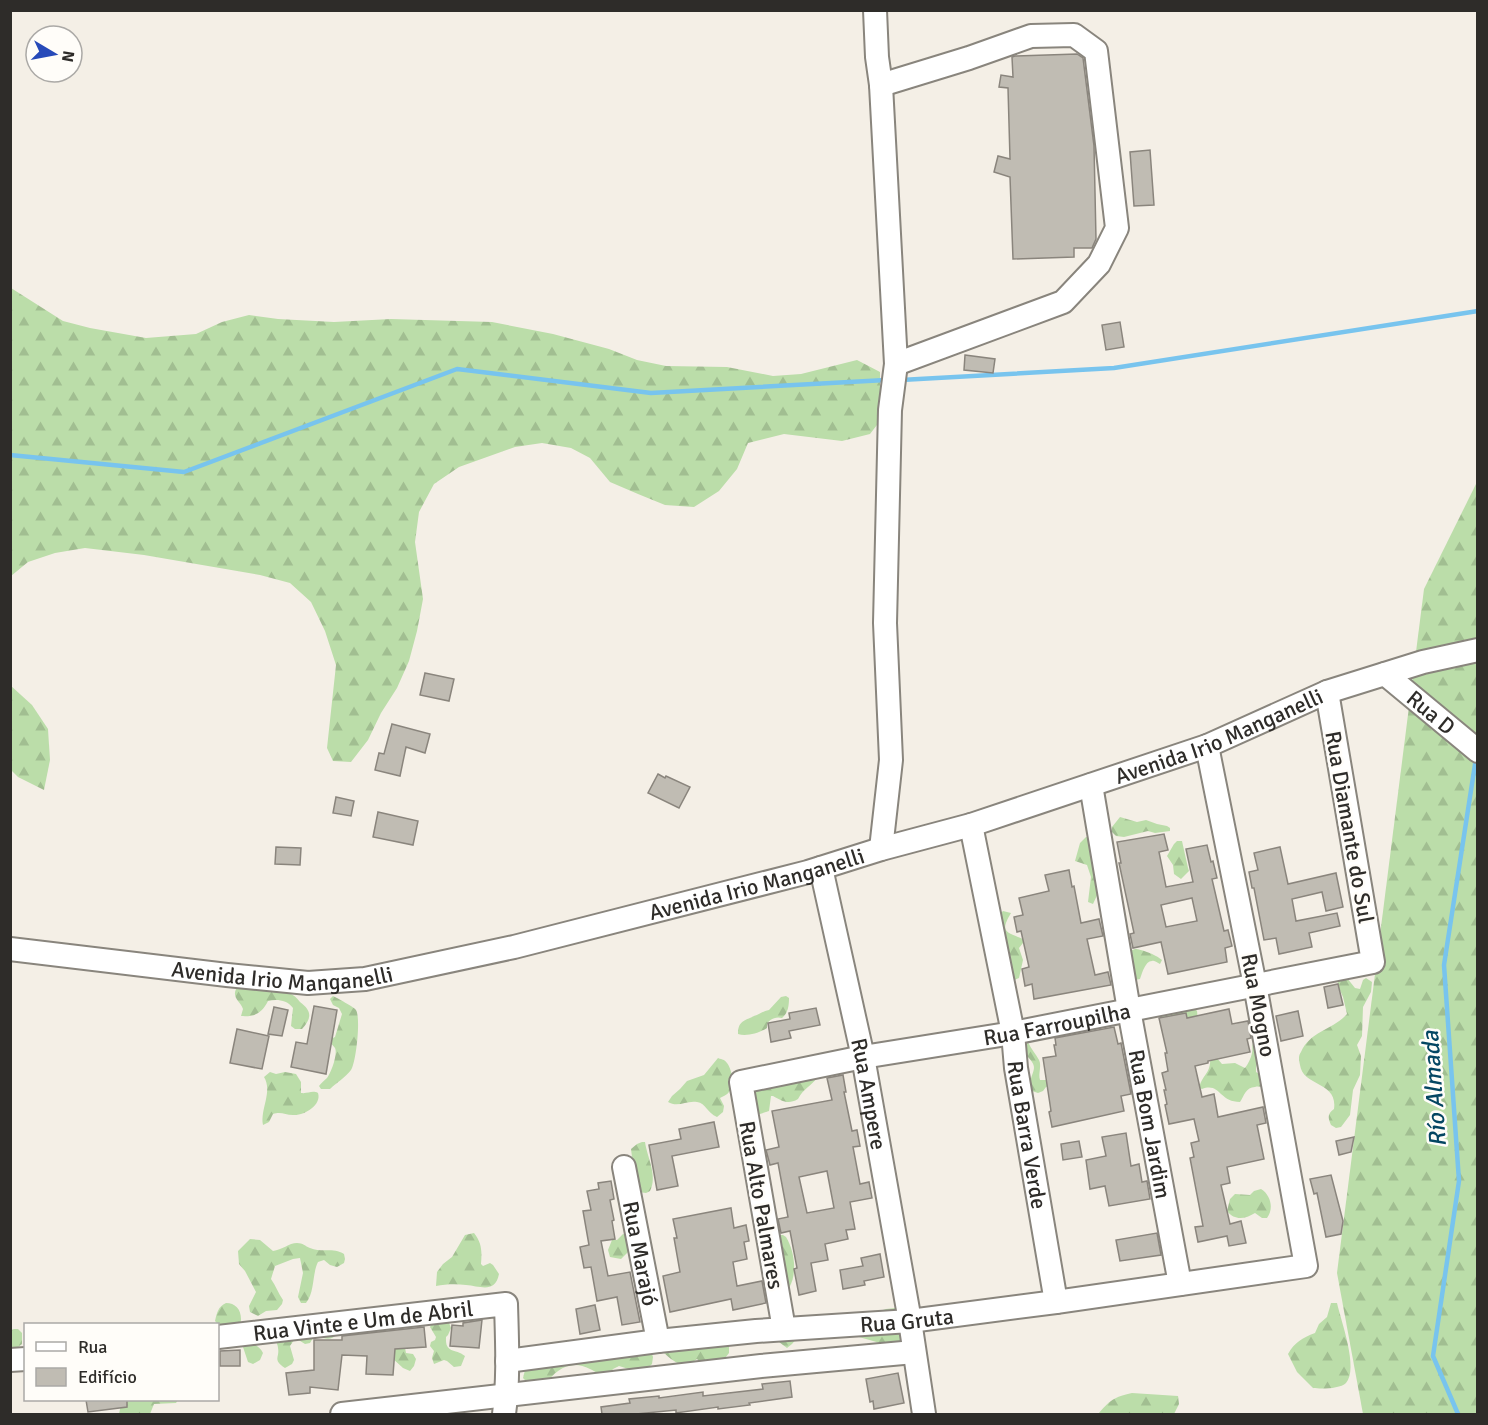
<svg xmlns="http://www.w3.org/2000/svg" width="1488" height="1425" viewBox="0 0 1488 1425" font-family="Signika,sans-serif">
	<defs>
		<pattern id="forest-firs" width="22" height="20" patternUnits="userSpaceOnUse" patternTransform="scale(1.5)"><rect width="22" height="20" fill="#bbdda9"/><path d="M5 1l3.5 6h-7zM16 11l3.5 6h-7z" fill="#a1be91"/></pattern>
	</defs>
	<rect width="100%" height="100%" fill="#f4efe6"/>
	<g fill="url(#forest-firs)">
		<polygon points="11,288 63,321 90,328 146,338 196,334 222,322 249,315 278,319 334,322 391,319 492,322 553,334 609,349 637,360 666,366 727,367 773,376 801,374 857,360 880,372 880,421 870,434 842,441 784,434 748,443 737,469 719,491 694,507 665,505 638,494 610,482 590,458 571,448 542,443 515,447 459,467 434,484 419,512 415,542 423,599 417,631 409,661 397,688 381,713 368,740 351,762 333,761 327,748 336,665 325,631 311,602 290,583 260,575 144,555 85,548 55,553 28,562 11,576"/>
		<polygon points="1477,482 1477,1414 1363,1414 1337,1273 1424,589"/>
		<polygon points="10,685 32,705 48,729 50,760 44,790 18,777 11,770"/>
		<polygon points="1120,817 1137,822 1146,820 1157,824 1167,826 1170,828 1170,831 1155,833 1148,831 1124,837 1116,836 1112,832 1112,827"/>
		<polygon points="1086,837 1091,838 1099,891 1093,904 1088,902 1091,877 1087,865 1075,861 1080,843"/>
		<polygon points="1177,841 1182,841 1188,868 1189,871 1181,879 1174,874 1173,865 1167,856 1174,844"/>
		<path d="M1003,911L1011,913C999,933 1007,932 1023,939V943L1019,948L1023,960L1019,978L1014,980L1010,975L1000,920L1001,913Z"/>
		<path d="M1135,949C1142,949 1158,956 1162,960L1160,964C1157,963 1155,960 1152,961C1145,961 1142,974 1140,979L1135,980L1132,978L1130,951Z"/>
		<path d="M1347,978L1355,988L1360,989L1363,980L1366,978L1372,982L1371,992L1363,1007L1362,1036L1357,1045L1361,1056L1360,1075L1353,1090L1350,1115L1341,1127L1336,1128L1331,1125C1328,1118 1327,1114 1334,1109C1338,1081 1303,1087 1300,1065C1299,1060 1298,1056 1301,1052C1310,1031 1333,1030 1347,1014L1343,997L1339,988L1337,979Z"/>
		<path d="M242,987C254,988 279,988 289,993C294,995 297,998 300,1002C312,1011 312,1018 302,1029H295L291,1026L293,1008C287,1000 277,999 268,1001C262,1013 255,1017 241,1016L243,1009C240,1001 232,998 236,989Z"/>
		<path d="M333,996C337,998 354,1007 356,1010C361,1018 356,1063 351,1070C346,1077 336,1083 330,1089H321L319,1086C321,1083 324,1081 327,1078C331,1073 338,1054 335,1048C333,1045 330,1043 328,1040L335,1037L342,1014L339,1008L333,1005L330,999Z"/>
		<path d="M786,996L789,998C789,1006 788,1013 782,1018C775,1016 766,1020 767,1028C760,1033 746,1037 738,1034C738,1021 744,1021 754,1016C760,1014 763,1011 769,1010L781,997Z"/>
		<polygon points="1194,1008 1197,1011 1198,1021 1160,1018 1159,1016 1161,1011"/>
		<path d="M1023,1041L1028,1042C1031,1049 1036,1054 1039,1060C1042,1066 1038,1073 1040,1080H1048L1049,1086L1046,1087L1043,1091L1038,1093L1032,1091L1029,1088C1032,1066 1042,1070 1021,1050Z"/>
		<path d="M1254,1042L1261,1054L1256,1067V1072L1262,1076L1264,1087C1261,1087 1258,1086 1255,1087C1246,1087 1244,1096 1240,1102C1219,1102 1220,1082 1202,1089L1199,1088C1203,1072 1212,1075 1210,1053L1216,1057L1222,1064L1235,1063L1245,1068C1248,1064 1251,1058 1252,1053C1253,1048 1251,1046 1254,1042Z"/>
		<path d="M718,1058C723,1060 724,1059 727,1063C732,1069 735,1086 729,1092C727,1095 723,1096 720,1098L724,1106L723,1112L717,1117C707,1113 706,1103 697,1102C687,1100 678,1108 668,1102L672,1096L680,1089L687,1081L704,1075Z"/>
		<path d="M811,1070L817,1078C810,1087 804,1088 798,1099C788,1105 782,1101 773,1096H771L769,1111L760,1114L754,1113L747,1092Z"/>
		<path d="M270,1072L276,1074L285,1072L296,1074L301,1082V1093C308,1094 312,1090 318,1093C322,1105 304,1116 293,1115C285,1115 281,1111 273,1114L269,1122L263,1125C260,1109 273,1092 264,1077Z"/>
		<path d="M642,1142H645C647,1157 658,1176 650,1191L646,1193L639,1192L633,1178L635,1162L632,1157L631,1149L637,1144Z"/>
		<path d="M1261,1189C1271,1195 1274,1209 1267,1218H1262L1255,1213C1245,1219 1235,1221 1227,1211L1230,1199L1235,1194L1250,1195L1254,1191Z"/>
		<path d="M474,1233C482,1243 482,1252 481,1264L483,1266L490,1263L493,1265L499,1274C495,1294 480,1286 466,1285C457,1284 446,1284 436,1286L437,1272L443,1264L452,1257L465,1235Z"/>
		<polygon points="623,1234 636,1237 628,1252 621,1259 610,1257 608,1250 612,1240 617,1240"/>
		<path d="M778,1235H783L786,1237C794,1250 798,1273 789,1288L785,1287Z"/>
		<path d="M250,1239L260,1240L273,1251C282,1250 289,1243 297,1243C303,1243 305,1246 310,1248C322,1253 333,1247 344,1254L345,1259L344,1263L337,1267L330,1265L324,1260L318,1262C312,1274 315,1292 306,1303H301L298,1297L303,1273L300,1258L293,1259L275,1266L271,1279C276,1286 278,1293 283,1300L282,1304L277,1310L266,1311L258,1316L250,1312L249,1306L256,1292L245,1271L239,1264L238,1251Z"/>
		<path d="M226,1303C235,1303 241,1309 241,1319C241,1321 240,1326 241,1328C244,1344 258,1342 263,1353L260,1360L253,1364L248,1362L243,1347L237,1345L215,1321C217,1312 218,1307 226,1303Z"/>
		<path d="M1331,1303H1337C1341,1321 1359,1369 1346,1383C1340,1389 1321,1389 1313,1388L1297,1372L1288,1354C1295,1342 1302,1338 1315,1333L1319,1324L1327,1317Z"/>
		<polygon points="895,1308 903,1311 908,1321 908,1337 898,1346 887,1345 852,1335 835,1338 828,1334 817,1336 808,1340 798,1337 792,1344 787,1348 779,1342 776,1336 872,1314 886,1309"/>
		<path d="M448,1320L451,1328L448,1335L446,1337C445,1354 455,1348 465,1356L461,1366L454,1367L447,1361L444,1360L434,1364L432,1358L434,1351L430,1346L431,1342L435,1340L436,1337L430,1327L432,1323Z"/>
		<polygon points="14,1329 18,1329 22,1333 22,1344 16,1349 13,1348 11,1350 11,1330"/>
		<path d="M337,1334C330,1343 323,1336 313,1338L310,1343L305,1344L297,1339L294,1340L290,1346L294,1360L292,1364L285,1368C272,1359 280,1358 278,1348C278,1345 276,1342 275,1339Z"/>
		<path d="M729,1344V1353L722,1362H700L697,1359C682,1370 674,1362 662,1351Z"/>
		<polygon points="393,1346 405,1348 406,1353 413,1354 416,1359 414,1366 410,1371 403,1368 391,1357"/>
		<path d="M650,1348L653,1357L652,1364L648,1368L635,1371L619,1366L613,1369L608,1377C600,1375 596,1372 590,1369C571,1359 556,1369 545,1385L529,1384L523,1378L526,1366Z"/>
		<path d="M1132,1393L1178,1396L1179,1404L1174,1414H1098C1110,1400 1114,1397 1132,1393Z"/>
		<polygon points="128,1400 178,1400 176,1403 154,1404 150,1414 119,1414 121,1404"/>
	</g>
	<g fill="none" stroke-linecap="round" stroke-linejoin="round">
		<g stroke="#78c4ee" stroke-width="4.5">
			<polyline points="901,380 1114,368 1478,311"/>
			<polyline points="10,455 184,472 457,369 651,393 886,380"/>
			<polyline points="1458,1414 1433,1356 1459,1181 1444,965 1476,758"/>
		</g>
	</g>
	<g fill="#c0bcb3" stroke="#8a857d" stroke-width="1.5" fill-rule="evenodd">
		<polygon points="1077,54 1083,58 1094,146 1096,239 1092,248 1074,248 1074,257 1013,259 1010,177 994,172 998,156 1010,159 1008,88 999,87 1001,75 1013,77 1012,57 1015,56"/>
		<polygon points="1150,150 1154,205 1134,206 1130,152"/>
		<polygon points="1120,322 1124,347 1106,350 1102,325"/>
		<polygon points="965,355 995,359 993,373 964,370"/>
		<polygon points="425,673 454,679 449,701 420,695"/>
		<polygon points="392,724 430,734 425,753 406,747 400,776 375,770 379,753 384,754"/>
		<polygon points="658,774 665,778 666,776 690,787 679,808 648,793"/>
		<polygon points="336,797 354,801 351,816 333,813"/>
		<polygon points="378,812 418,821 413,845 373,837"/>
		<path d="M1164,834L1168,850L1159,852L1166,887L1193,882L1186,849L1207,845L1211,862L1213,861L1217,878L1212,879L1224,931L1228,930L1232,946L1225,948L1227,962L1168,974L1161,942L1133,948L1130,934L1134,933L1119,863H1121L1117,842ZM1192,898L1197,921L1166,927L1161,905Z"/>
		<polygon points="276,847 301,848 300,865 275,864"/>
		<polygon points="1280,847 1288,884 1336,873 1343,907 1326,911 1322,892 1292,899 1296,921 1337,913 1340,926 1309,933 1312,947 1279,954 1276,938 1264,940 1254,888 1252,888 1249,872 1258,870 1254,853"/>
		<polygon points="1069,870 1072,887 1074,886 1081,923 1099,919 1103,936 1087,939 1095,975 1108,972 1111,985 1034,999 1032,984 1025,986 1022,969 1029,967 1021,931 1017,932 1014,917 1023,915 1019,898 1049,891 1045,875"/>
		<polygon points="1338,984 1343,1005 1328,1008 1324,987"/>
		<polygon points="314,1006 337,1010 326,1074 291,1067 296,1042 307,1044"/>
		<polygon points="274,1007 288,1010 282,1036 268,1034"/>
		<polygon points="816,1008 820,1025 789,1031 791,1038 771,1042 768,1023 790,1019 789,1013"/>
		<polygon points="1229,1009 1232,1024 1248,1021 1251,1038 1247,1039 1250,1052 1208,1061 1208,1063 1195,1066 1202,1097 1214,1094 1218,1117 1263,1107 1266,1123 1257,1125 1264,1159 1227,1167 1230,1183 1221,1185 1230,1224 1241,1221 1246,1243 1229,1246 1227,1236 1198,1242 1195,1227 1203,1226 1190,1158 1194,1157 1191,1143 1199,1141 1194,1119 1169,1124 1165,1105 1167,1104 1164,1090 1166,1090 1162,1073 1168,1071 1165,1053 1167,1053 1159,1018 1186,1013 1187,1018"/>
		<polygon points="1298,1011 1303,1036 1281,1041 1276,1016"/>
		<polygon points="1114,1027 1118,1044 1121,1043 1131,1094 1121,1096 1124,1111 1052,1127 1049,1112 1051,1111 1043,1058 1056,1056 1054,1045 1056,1045 1055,1038"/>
		<polygon points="237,1029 269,1036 262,1069 230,1063"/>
		<path d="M843,1075L846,1092H844L852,1131L857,1130L860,1146L853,1147L860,1184L869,1182L872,1198L850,1202L855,1229L846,1230L848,1239L825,1244L828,1260L811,1263L816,1291L799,1295L794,1269L797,1268L790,1231L781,1233L778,1219L788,1217L778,1163L770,1165L766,1150L779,1147L772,1111L832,1100L827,1078ZM827,1171L834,1208L807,1213L799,1177Z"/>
		<polygon points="714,1122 719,1147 672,1156 678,1186 657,1190 649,1145 681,1139 679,1129"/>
		<polygon points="1126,1133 1131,1166 1139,1164 1142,1182 1147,1181 1150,1199 1109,1206 1105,1186 1090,1189 1086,1160 1106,1156 1102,1137"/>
		<polygon points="1354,1137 1351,1152 1339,1155 1336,1141"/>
		<polygon points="1079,1141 1082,1157 1063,1160 1061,1144"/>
		<polygon points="1331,1175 1343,1221 1341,1234 1326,1237 1317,1193 1314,1194 1310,1179"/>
		<polygon points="611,1181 614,1199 610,1200 614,1220 612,1221 615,1239 601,1241 608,1276 630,1272 640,1322 622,1325 617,1297 597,1301 591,1267 584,1268 580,1247 589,1245 583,1211 591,1210 587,1191 599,1189 598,1183"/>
		<polygon points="731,1208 734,1228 746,1225 749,1241 744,1242 747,1259 733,1262 737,1286 762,1281 766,1303 733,1310 731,1299 670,1312 663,1276 680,1272 674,1238 677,1238 673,1219"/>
		<polygon points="1157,1233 1161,1255 1120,1261 1116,1240"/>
		<polygon points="880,1254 884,1277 864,1281 865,1285 843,1289 840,1270 863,1266 861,1258"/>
		<polygon points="595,1305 600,1330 580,1334 576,1309"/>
		<polygon points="482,1320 479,1348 450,1346 452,1325 463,1326 463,1323"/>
		<polygon points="424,1327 426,1347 395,1349 393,1375 366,1374 367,1356 342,1355 338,1390 310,1387 310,1393 289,1395 286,1373 314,1370 314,1340 342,1340 342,1336"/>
		<polygon points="240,1350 240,1366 220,1366 220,1351"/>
		<polygon points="898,1373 904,1403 874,1409 873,1401 870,1402 866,1379"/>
		<polygon points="790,1381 792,1397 749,1403 750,1405 718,1409 718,1407 676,1413 676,1410 636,1414 602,1414 601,1407 630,1403 629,1399 659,1396 659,1398 703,1392 703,1396 763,1389 762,1384"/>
		<polygon points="86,1400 127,1400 127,1407 88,1412"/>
	</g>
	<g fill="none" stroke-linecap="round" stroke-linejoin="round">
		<g stroke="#89857d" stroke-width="26">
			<g id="minor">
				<polyline points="875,10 877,57 881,85 896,364 890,410 885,623 891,760 881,849"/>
				<polyline points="881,85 969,58 1031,36 1074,35 1096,51 1117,228 1099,264 1063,302 896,364"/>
				<path id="s1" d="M1385,674L1478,751"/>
				<path id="s2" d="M1091,785L1129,1010L1180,1284"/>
				<path id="s3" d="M971,825L1013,1033L1016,1068L1056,1302"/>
				<path id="s4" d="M821,868L863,1057L910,1321L924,1414"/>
				<path id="s5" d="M10,949L227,975L308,983L365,979L514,947L808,872L881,849L971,825L1207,746L1327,692L1423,662L1478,650"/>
				<path id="s6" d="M624,1167L658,1341"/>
				<path id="s7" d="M784,1329L741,1082L863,1057L1013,1033L1373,962L1327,692"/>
				<path id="s8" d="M218,1337L506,1304C507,1341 509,1378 504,1414"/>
				<polyline points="10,1360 26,1359"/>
				<path id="s9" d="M507,1361L658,1341L756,1331L910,1321L1056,1302L1306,1266L1255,985L1207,746"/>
				<polyline points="342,1414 761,1366 914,1352"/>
			</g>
		</g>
		<use href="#minor" stroke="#fff" stroke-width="22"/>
	</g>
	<g text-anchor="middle" stroke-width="5" stroke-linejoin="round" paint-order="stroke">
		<g font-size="22" fill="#2e2c29" stroke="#fffdf9">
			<text dy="8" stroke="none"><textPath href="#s1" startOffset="60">Rua D</textPath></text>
			<text dy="8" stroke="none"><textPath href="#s5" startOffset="1246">Avenida Irio Manganelli</textPath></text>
			<text transform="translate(1350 827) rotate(80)" y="8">Rua Diamante do Sul</text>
			<text dy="8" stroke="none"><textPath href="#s5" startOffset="760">Avenida Irio Manganelli</textPath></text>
			<text dy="8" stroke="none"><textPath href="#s5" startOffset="274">Avenida Irio Manganelli</textPath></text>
			<text transform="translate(1259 1005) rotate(79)" y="8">Rua Mogno</text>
			<text dy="8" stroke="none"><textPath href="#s7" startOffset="572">Rua Farroupilha</textPath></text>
			<text dy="8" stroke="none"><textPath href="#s4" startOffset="231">Rua Ampere</textPath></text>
			<text dy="8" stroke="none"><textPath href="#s2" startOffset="344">Rua Bom Jardim</textPath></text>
			<text dy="8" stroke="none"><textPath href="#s3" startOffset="315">Rua Barra Verde</textPath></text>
			<text transform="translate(762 1205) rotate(80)" y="8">Rua Alto Palmares</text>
			<text dy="8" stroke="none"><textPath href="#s6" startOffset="88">Rua Marajó</textPath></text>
			<text dy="8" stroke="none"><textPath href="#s9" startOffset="402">Rua Gruta</textPath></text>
			<text dy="8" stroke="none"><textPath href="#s8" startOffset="146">Rua Vinte e Um de Abril</textPath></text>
		</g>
		<g font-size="24" font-style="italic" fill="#044662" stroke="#fffdf9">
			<text transform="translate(1434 1089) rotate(-94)" y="8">Río Almada</text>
		</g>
	</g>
	<rect width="1488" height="1425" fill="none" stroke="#2e2c29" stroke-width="24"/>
	<rect x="24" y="1323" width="195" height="78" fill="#fffdf9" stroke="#aba9a6" stroke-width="1.5"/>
	<rect x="36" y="1342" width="30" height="9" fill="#ffffff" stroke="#aba9a6" stroke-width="1.5"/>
	<text x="78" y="1353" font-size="18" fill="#2e2c29">Rua</text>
	<rect x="36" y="1368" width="30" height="18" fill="#c0bcb3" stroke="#aba9a6" stroke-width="1.5"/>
	<text x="78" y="1383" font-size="18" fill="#2e2c29">Edifício</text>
	<g transform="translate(54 54) rotate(100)"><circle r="28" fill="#fffdf9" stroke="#aba9a6" stroke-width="1.5"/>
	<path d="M0-4.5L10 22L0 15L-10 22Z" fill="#274ab9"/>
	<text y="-9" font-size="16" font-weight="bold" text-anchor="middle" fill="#2e2c29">N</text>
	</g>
</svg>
